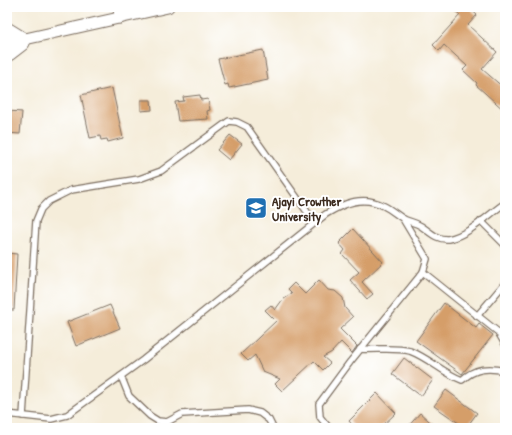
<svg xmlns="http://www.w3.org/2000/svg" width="512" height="435" viewBox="0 0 512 435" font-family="'Patrick Hand',sans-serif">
	<rect width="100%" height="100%" fill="#fff"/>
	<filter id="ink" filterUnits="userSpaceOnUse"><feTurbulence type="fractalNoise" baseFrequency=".025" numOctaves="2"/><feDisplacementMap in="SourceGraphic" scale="8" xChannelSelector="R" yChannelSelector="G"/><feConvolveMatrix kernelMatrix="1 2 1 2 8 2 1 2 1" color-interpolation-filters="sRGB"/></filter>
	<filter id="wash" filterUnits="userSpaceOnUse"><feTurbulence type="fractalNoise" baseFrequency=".012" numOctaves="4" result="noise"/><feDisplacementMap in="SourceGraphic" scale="16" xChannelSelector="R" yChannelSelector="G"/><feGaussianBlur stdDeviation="0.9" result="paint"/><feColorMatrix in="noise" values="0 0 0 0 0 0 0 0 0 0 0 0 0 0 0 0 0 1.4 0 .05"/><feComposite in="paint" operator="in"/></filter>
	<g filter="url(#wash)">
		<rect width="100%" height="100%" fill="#f5edda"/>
		<g id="blocks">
			<g fill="#d59e69">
				<polygon points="451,7 468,7 477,15 468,25 497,52 482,69 505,89 505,111 476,85 477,83 463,70 467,66 444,45 439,51 433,45 460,15"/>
				<polygon points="263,50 268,80 229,88 228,84 225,85 218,59"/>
				<polygon points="112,88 123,138 108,142 107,139 101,140 100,136 90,138 81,95"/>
				<polygon points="200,95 201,100 208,99 210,110 207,111 208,119 178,121 175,102 184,101 183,97"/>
				<polygon points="141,100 151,100 152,110 141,111"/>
				<polygon points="7,111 22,112 20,134 7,133"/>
				<polygon points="230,135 242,144 229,160 217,150"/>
				<polygon points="353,229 383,262 362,282 373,294 367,299 350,280 359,272 342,254 345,250 339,243"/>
				<polygon points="7,253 17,254 14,310 7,310"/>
				<polygon points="319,280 328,290 335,291 343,298 345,308 353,317 340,329 357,346 352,353 341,342 332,352 323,357 330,363 323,370 314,361 282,391 275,384 280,379 263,372 255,355 248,361 241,354 276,321 265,310 271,305 275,310 283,299 292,293 288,289 294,283 305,294"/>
				<polygon points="444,303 476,328 479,324 493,335 462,374 416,341"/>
				<polygon points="110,305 120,328 76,346 67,322"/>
				<polygon points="404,358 433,380 421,396 392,374"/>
				<polygon points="446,390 477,413 466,428 434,406"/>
				<polygon points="377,393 396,413 380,428 355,428 349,421"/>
				<polygon points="420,413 437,428 407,428"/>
			</g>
		</g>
	</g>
	<g filter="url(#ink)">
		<use href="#blocks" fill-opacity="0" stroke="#7c6e60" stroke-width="1"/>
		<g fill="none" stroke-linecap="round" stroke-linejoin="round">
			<g stroke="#7c6e60" stroke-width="8">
				<g id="lane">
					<polyline points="481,221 505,245"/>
					<polyline points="423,272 498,332 505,344"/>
					<polyline points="477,316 505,283"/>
					<path d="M360,349C376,350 395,347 410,351C429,358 443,373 462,380C475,368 488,367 505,371"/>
					<polyline points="121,376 129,396 150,416 158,421 167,422 182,414 248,410 260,413 269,420 273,428"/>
					<path d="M7,414L51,419L67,415L143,360L326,214C344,203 363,195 384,206C390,209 396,214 402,218C408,222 415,222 421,226C430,232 437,240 448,239C469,235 488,215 505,203"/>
					<polyline points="23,416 36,221 41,209 49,201 71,190 139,179 161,171 229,121 237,122 247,127 315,223"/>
					<polyline points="329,428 320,417 319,404 350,362 423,272 427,259 403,219"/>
				</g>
			</g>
			<g stroke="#7c6e60" stroke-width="13">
				<g id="street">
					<polyline points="119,7 120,18"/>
					<polyline points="16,41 168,7"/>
				</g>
			</g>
			<g stroke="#7c6e60" stroke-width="22">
				<polyline id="highway" points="7,33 20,41 7,51"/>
			</g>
			<use href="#lane" stroke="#fff" stroke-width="5.5"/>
			<use href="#street" stroke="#fff" stroke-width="11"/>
			<use href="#highway" stroke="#fff" stroke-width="20"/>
		</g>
	</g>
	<defs>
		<g id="university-square" transform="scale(1.15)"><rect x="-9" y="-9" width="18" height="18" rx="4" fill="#1f6fb2" stroke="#fff"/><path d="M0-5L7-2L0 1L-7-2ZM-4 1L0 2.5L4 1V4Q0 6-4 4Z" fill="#fff"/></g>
	</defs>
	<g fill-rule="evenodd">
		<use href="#university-square" x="256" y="208"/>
	</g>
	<g text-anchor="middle" stroke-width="4" stroke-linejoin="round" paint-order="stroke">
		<g font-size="13" font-weight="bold" fill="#3b2a1e" stroke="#fff" text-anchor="start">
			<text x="272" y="206">Ajayi Crowther<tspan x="272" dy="15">University</tspan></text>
		</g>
	</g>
	<rect width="512" height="435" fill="none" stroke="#fff" stroke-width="24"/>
</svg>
